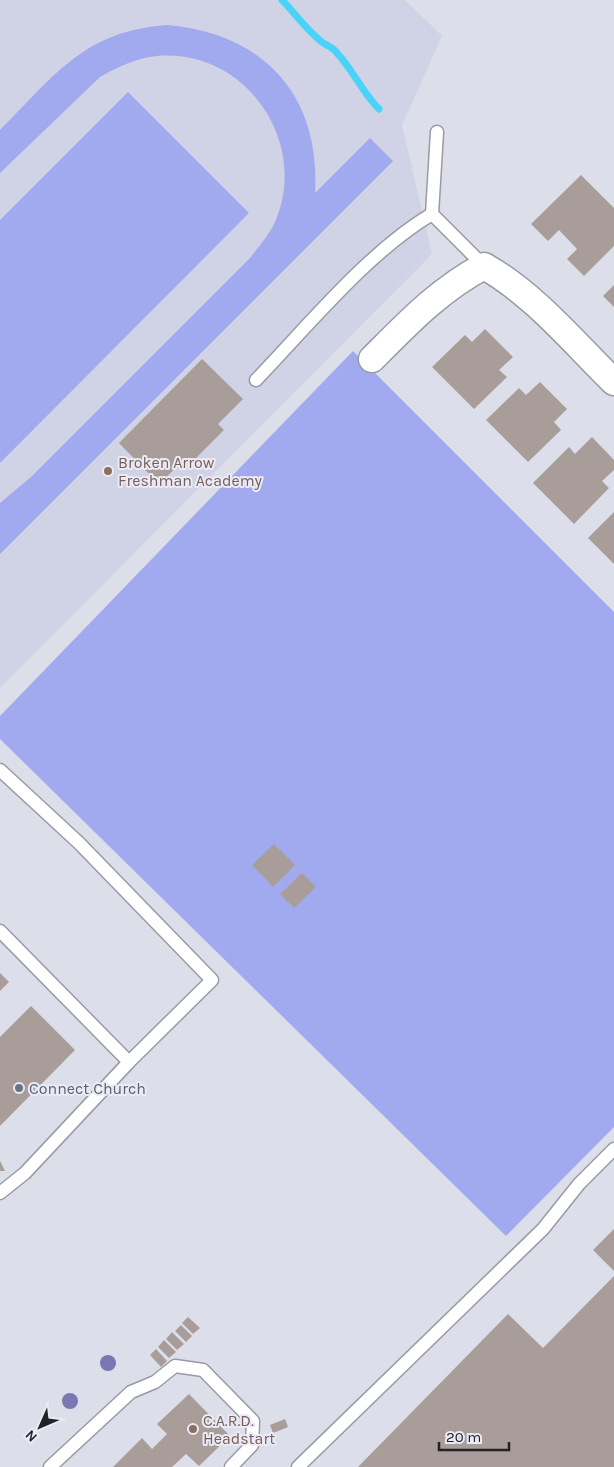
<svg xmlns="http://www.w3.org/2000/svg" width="614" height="1467" viewBox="0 0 614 1467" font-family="Karla,sans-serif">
	<rect width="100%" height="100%" fill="#dcdee9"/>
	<polygon fill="#d0d3e5" points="0,0 405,0 442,36 402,125 432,254 0,688"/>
	<g fill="#a1aaef">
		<path d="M167,25C264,33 321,96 315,193L370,138L393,161L0,554V503L31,477L251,257C259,246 269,235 275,222C310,142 245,48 157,56C136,58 118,67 100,77L0,173V130C55,75 84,31 167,25Z"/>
		<polygon points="128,92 249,213 0,463 0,220"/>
		<polygon points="353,351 614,612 614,1127 506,1236 0,739 0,716"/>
	</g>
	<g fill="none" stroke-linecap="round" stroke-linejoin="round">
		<path stroke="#4ad3f9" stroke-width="7" d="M282,0C295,13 306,30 322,42C327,46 333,47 337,53C353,70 362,92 379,109"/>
	</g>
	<g fill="#a99d99">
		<polygon points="581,175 614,208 614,246 584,276 567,259 577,249 559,230 548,241 531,224"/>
		<polygon points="614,285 614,307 603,296"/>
		<polygon points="485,329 513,357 499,370 507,377 474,409 432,367 465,335 472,342"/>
		<polygon points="202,359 243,399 218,424 224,430 189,465 184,460 159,484 119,443"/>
		<polygon points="540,382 567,409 554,422 561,430 528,462 486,420 519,388 526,395"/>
		<polygon points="592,437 614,460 614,470 602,481 609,488 574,524 533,483 569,447 575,454"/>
		<polygon points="614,512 614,564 588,538"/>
		<polygon points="274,844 295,865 273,887 252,865"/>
		<polygon points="302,873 316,887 294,908 280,894"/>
		<polygon points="0,973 9,982 0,991"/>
		<polygon points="31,1006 75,1050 0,1126 0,1037"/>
		<polygon points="0,1161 5,1171 0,1171"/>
		<polygon points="614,1229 614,1271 593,1250"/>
		<polygon points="614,1276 614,1467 358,1467 508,1314 543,1348"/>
		<polygon points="188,1317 200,1328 193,1334 182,1323"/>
		<polygon points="181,1325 192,1336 186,1342 175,1331"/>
		<polygon points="172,1332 184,1344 177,1350 166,1339"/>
		<polygon points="164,1340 176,1352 169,1358 158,1347"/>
		<polygon points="156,1349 167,1361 161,1367 150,1355"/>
		<polygon points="189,1394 230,1436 199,1466 186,1454 172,1467 113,1467 142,1438 152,1449 167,1434 157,1424"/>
		<polygon points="285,1419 288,1427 273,1433 270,1425"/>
	</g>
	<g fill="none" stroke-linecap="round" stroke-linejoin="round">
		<g stroke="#999ba5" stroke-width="15">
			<g id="lane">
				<polyline points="437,132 432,214 484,266"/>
				<path d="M256,380C308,326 368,252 432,214"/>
				<polyline points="0,770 79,843 212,980 129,1062 25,1173 0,1193"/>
				<polyline points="0,931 129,1062"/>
				<polyline points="50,1467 131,1392 155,1382 175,1366 203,1370 253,1421 252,1445 231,1467"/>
				<polyline points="298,1467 543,1229 579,1184 614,1149"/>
			</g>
		</g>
		<g stroke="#999ba5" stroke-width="29">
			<path id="street" d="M372,359C408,323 439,290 484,266C534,294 574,343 614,382"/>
		</g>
		<use href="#lane" stroke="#fff" stroke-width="12"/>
		<use href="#street" stroke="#fff" stroke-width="26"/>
	</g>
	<g fill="#7b77b3">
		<circle cx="108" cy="1363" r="8"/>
		<circle cx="70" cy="1401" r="8"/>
	</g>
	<g fill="#8d6e63" stroke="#eaebf6" stroke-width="2">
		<circle cx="108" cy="471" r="5"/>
		<circle cx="193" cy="1429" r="5"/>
	</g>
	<circle fill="#6b7280" stroke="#eaebf6" stroke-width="2" cx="19" cy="1088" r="5"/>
	<g text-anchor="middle" stroke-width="4" stroke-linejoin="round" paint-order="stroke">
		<g font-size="16" fill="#785e54" stroke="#eaebf6" text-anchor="start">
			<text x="118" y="468">Broken Arrow<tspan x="118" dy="18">Freshman Academy</tspan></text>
			<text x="203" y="1426">C.A.R.D.<tspan x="203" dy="18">Headstart</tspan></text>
		</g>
		<g font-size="16" fill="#5b616d" stroke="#eaebf6" text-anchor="start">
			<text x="29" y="1094">Connect Church</text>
		</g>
	</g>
	<g transform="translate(40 1427) rotate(225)" stroke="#eaebf6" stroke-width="4" paint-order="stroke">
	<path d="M0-4L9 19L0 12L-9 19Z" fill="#222327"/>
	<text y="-8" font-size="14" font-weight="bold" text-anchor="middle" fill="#222327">N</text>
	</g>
	<path d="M439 1442v8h70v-8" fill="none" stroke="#222327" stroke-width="2.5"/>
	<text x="446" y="1442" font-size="15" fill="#222327" stroke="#eaebf6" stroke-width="4" paint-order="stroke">20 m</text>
</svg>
